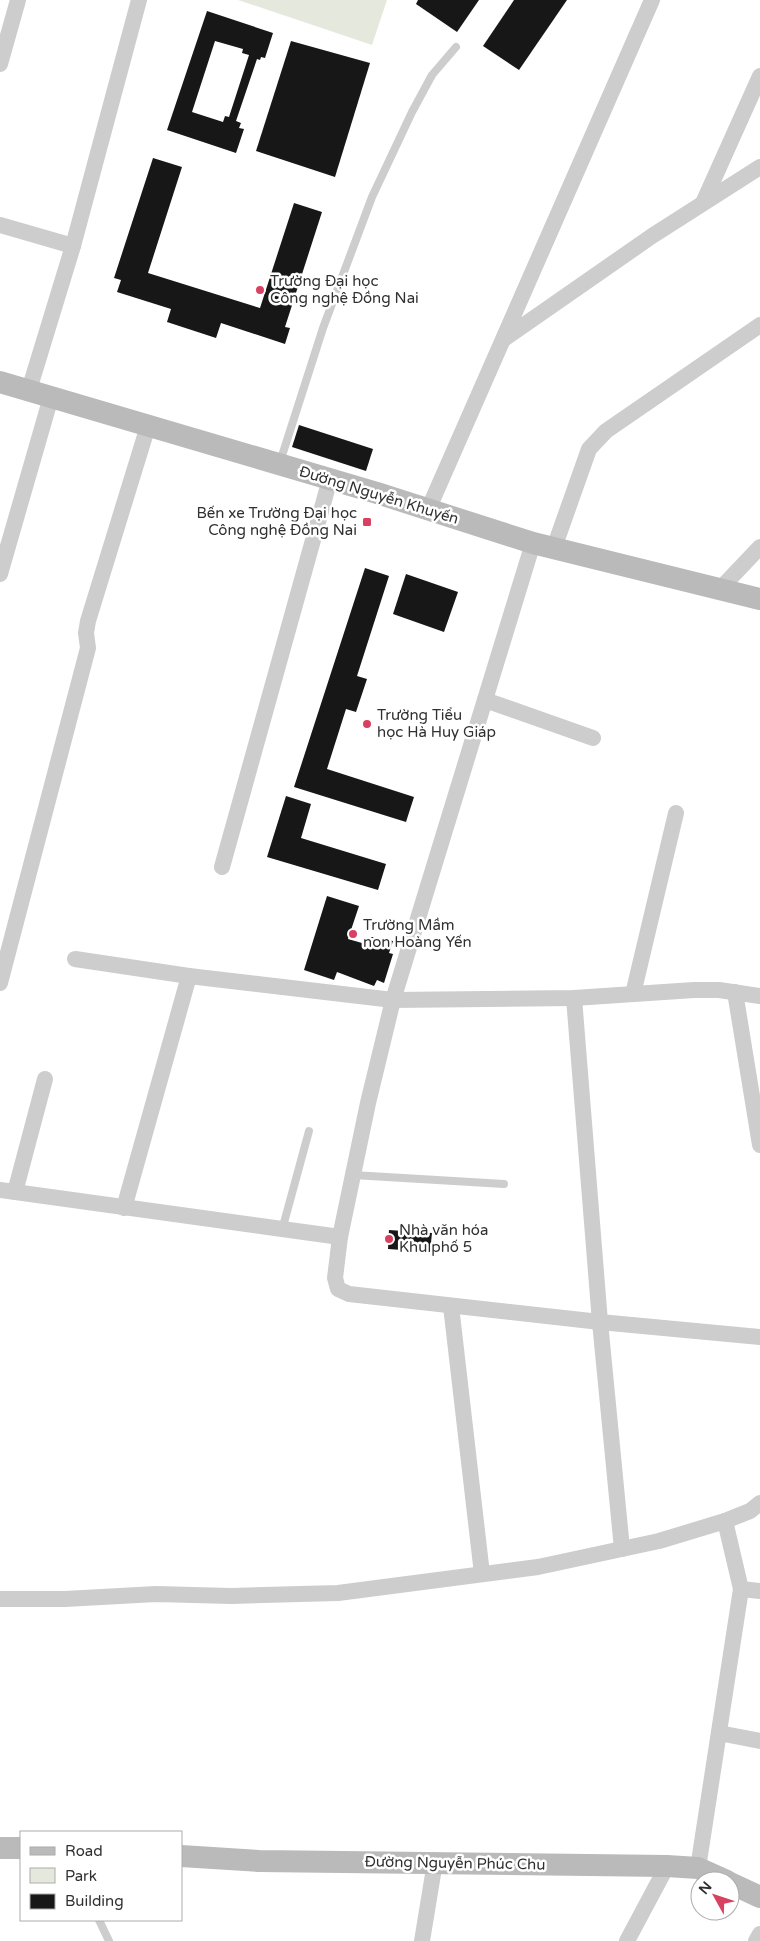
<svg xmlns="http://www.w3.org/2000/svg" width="760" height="1941" viewBox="0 0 760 1941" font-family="'Varela Round',sans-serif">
	<rect width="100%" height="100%" fill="#fff"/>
	<polygon fill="#e5e9dd" points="238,0 387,0 372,45"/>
	<g fill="#171717" fill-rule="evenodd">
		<polygon points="418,0 479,0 457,32 416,4"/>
		<polygon points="514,0 567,0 519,70 483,46"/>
		<path d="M207,11L273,33L265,58L261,57L260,60L257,59L236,121L241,123L239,128L244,129L236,153L167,130ZM215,41L243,49L242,53L249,55L229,117L225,116L223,122L192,112Z"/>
		<polygon points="291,41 370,63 335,177 256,151"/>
		<polygon points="153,158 182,167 148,273 260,308 294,203 322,212 285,327 290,328 285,344 221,323 216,338 167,322 171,309 117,292 121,280 114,278"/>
		<polygon points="299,425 373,449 366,471 292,447"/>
		<polygon points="365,568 389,576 357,676 367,679 356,712 346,709 327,769 414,797 406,822 294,787"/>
		<polygon points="406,574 458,592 444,632 393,614"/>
		<polygon points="286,796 311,804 301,838 386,864 378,890 267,857"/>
		<polygon points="327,896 359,906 348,939 362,943 371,937 375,937 393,941 389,953 393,954 384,983 377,980 374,986 337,972 334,980 304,970"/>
		<polygon points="389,1230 432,1233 430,1252 388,1249"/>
	</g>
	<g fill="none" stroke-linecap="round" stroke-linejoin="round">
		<g stroke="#cdcdcd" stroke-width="8">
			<polyline points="280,462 323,328 372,197 412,112 432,75 456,47"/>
			<polyline points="353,1175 504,1184"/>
			<polyline points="282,1230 309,1131"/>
			<polyline points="99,1920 109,1941"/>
		</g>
		<g stroke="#cdcdcd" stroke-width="16">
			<polyline points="0,64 18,0"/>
			<polyline points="703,203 760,76"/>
			<polyline points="0,225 73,246"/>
			<polyline points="504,339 652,236 760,167"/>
			<polyline points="29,390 73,246 139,0"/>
			<polyline points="428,510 652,0"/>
			<polyline points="533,543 393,1000 368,1103 340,1237 335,1278 338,1289 349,1294 600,1322 760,1337"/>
			<polyline points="554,548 589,449 606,431 760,325"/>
			<polyline points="0,574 51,397"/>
			<polyline points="721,588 760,547"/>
			<polyline points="485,700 593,738"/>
			<polyline points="222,867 330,479"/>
			<polyline points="75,959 189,976 393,1000 574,998 694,990 719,990 760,996"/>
			<polyline points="0,983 88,648 86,633 88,621 148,426"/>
			<polyline points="735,992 760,1145"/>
			<polyline points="633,994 676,813"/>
			<polyline points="574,998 600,1322 622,1549"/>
			<polyline points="0,1190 340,1237"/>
			<polyline points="15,1192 45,1079"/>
			<polyline points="124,1208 189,976"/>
			<polyline points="451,1306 482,1574"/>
			<polyline points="725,1521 750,1511 760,1503"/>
			<polyline points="0,1599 65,1599 156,1594 231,1596 338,1593 538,1567 659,1541 725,1521 741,1589 760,1591"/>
			<polyline points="719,1733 760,1741"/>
			<polyline points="698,1868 741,1589"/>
			<polyline points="422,1941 435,1862"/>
			<polyline points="627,1941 667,1866"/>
			<polyline points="756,1941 760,1934"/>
		</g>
		<g stroke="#bababa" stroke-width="22">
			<polyline points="0,382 377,493 533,543 760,599"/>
			<polyline points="0,1848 21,1848"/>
			<polyline points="181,1856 259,1861 667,1866 698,1868 727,1881"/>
			<polyline points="730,1883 760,1897"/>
		</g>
	</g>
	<g fill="#d94160" stroke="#fff" stroke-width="2">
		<circle cx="260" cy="290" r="5"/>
		<rect x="362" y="517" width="10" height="10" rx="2.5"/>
		<circle cx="367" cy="724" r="5"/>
		<circle cx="353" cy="934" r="5"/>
		<circle cx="389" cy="1239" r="5"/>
	</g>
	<g text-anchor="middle" stroke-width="5" stroke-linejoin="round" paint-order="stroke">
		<g font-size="15" fill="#303030" stroke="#fff" text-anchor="start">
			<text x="270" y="286">Trường Đại học<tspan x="270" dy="17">Công nghệ Đồng Nai</tspan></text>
			<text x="357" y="518" text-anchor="end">Bến xe Trường Đại học<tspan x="357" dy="17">Công nghệ Đồng Nai</tspan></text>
			<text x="377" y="720">Trường Tiểu<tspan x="377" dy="17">học Hà Huy Giáp</tspan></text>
			<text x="363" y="930">Trường Mầm<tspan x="363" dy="17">non Hoàng Yến</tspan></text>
			<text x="399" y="1235">Nhà văn hóa<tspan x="399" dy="17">Khu phố 5</tspan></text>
		</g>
		<g font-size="15" fill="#303030" stroke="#fff">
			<text transform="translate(379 495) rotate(17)" y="5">Đường Nguyễn Khuyến</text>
			<text transform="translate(455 1863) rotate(1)" y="5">Đường Nguyễn Phúc Chu</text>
		</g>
	</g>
	<rect x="20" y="1831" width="162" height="90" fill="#ffffff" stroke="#acacac"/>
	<rect x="30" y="1847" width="25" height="8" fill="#bababa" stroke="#acacac"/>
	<text x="65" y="1856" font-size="15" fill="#303030">Road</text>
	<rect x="30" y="1868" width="25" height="15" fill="#e5e9dd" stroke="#acacac"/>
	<text x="65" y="1881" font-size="15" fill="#303030">Park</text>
	<rect x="30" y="1894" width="25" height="15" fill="#171717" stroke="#acacac"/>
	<text x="65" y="1906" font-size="15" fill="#303030">Building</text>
	<g transform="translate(715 1896) rotate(310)"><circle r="24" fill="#ffffff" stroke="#acacac"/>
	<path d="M0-4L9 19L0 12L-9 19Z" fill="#d94160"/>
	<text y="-8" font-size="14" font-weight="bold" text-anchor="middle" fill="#303030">N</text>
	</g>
</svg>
